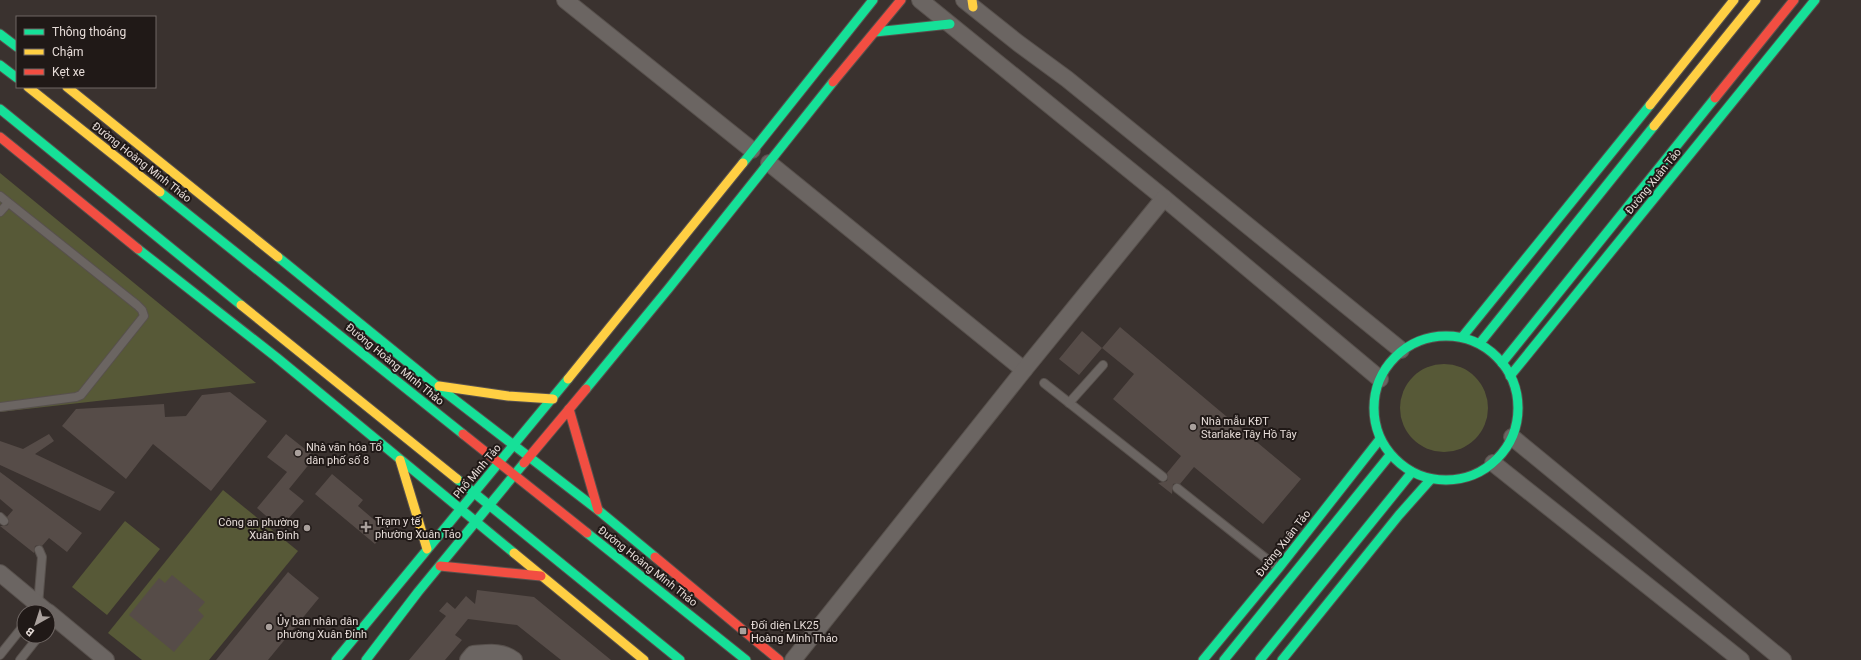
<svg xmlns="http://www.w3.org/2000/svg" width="1861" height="660" viewBox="0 0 1861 660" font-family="Roboto,sans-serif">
	<rect width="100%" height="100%" fill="#3a322f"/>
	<g fill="#575937">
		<polygon points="0,173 256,383 0,412"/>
		<circle cx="1444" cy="408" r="44"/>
		<polygon points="223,490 298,551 209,660 142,660 108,633"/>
		<polygon points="125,521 160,549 107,615 72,587"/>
	</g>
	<g fill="#564c48">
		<polygon points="1120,327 1301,479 1263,524 1194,467 1180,484 1177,483 1173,484 1172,494 1158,483 1167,481 1168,477 1167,473 1181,456 1113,399 1134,374 1102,348"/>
		<polygon points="1082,331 1102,348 1079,375 1059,359"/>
		<polygon points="230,392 267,421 211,491 153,444 126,479 62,426 76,409 164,404 165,417 186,416 202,395"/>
		<polygon points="49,434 54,441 35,454 115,492 100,511 0,465 0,441 23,449"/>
		<polygon points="286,434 315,457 289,489 304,501 280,528 257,508 287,472 267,457"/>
		<polygon points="0,472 82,533 67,552 49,538 42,546 39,545 35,546 34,553 0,526 5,526 8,525 9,520 7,517 13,510 0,499"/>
		<polygon points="332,474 363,500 358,506 386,530 375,544 315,494"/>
		<polygon points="288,572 319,598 268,660 216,660"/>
		<polygon points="172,575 205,602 198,610 204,616 174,652 129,615 159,578 165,583"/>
		<polygon points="477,590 534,597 611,660 561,660 517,625 468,619 455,635 462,640 445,660 409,660 446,616 439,611 447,602 455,609 466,596 475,604"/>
	</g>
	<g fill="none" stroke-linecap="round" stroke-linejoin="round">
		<g stroke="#58514d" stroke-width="10">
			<g id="lane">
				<polyline points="0,196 137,305 142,310 144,316 81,395 76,397 0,407"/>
				<polyline points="0,212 8,203"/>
				<polyline points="1044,383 1163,477"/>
				<polyline points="1069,403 1103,365"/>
				<polyline points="1177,488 1278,568"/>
				<polyline points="0,517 4,521"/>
				<polyline points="38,605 42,557 39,550"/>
				<polyline points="0,655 24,625"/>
				<polyline points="20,660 39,636"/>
			</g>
		</g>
		<g stroke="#58514d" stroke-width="18">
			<g id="street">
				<polyline points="565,0 752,150"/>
				<polyline points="920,0 1164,198 1380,379"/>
				<polyline points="964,0 1018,43 1067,79 1401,350"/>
				<polyline points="769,163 1024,370"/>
				<polyline points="1512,437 1783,660"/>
				<polyline points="1493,463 1741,660"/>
				<polyline points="0,573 47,612"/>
				<polyline points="48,612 106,660"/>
				<path d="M468,660L473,654C487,653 502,650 514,660"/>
				<polyline points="793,660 1024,370 1164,198"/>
			</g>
		</g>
		<g stroke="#58514d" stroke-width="11">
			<g id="fast">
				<polyline points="875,32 950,24"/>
				<polyline points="0,34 17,47"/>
				<polyline points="0,65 17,78"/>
				<polyline points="0,109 241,305"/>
				<polyline points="743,163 873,0"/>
				<polyline points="160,192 463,434"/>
				<polyline points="138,249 276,357 514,553"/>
				<polyline points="278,257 437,386 598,510 655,557"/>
				<circle cx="1446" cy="408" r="72"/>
				<polyline points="1463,336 1650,105"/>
				<polyline points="1480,343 1654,126"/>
				<polyline points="1502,363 1715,98"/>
				<polyline points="1510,376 1815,0"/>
				<polyline points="586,389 669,288 833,82"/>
				<polyline points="457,479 680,660"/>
				<polyline points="587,533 746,660"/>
				<polyline points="336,660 568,379"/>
				<polyline points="366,660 418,592 524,463"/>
				<polyline points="1203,660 1278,569 1380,439"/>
				<polyline points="1224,660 1390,455"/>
				<polyline points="1260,660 1412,472"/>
				<polyline points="1282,660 1399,515 1431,479"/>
			</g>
		</g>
		<g stroke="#58514d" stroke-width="11">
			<g id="slow">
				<polyline points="972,0 973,7"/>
				<polyline points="28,87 160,192"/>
				<polyline points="67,87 278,257"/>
				<polyline points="1650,105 1734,0"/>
				<polyline points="1654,126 1756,0"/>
				<polyline points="241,305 457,479"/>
				<polyline points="568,379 743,163"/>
				<polyline points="439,386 508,396 553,399"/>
				<polyline points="400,460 427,549"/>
				<polyline points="514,553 644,660"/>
			</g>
		</g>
		<g stroke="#58514d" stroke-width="11">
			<g id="jam">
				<polyline points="833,82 901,0"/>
				<polyline points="1715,98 1794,0"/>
				<polyline points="0,137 138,249"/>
				<polyline points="569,409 598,510"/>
				<polyline points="463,434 587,533"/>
				<polyline points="524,463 586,389"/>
				<polyline points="655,557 779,660"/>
				<polyline points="440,566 541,576"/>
			</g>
		</g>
		<use href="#lane" stroke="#6b6562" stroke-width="8"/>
		<use href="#street" stroke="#6b6562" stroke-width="16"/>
		<use href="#fast" stroke="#16e098" stroke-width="9"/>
		<use href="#slow" stroke="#ffcf43" stroke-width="9"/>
		<use href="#jam" stroke="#f24e42" stroke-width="9"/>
	</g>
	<g fill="#a9a09c" stroke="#201917" stroke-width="1.5">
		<circle cx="1193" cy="427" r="4"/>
		<circle cx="298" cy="453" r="4"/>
		<path d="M364 521h4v4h4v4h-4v4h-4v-4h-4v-4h4z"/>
		<circle cx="307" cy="528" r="4"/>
		<circle cx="269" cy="627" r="4"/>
		<rect x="739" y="627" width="8" height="8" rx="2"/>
	</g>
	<g text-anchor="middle" stroke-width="4" stroke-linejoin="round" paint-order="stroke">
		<g font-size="11" fill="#e5dbd7" stroke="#201917">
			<text transform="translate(142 162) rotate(38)" y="4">Đường Hoàng Minh Thảo</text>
			<text transform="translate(1653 181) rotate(-51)" y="4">Đường Xuân Tảo</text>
			<text transform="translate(395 364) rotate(39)" y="4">Đường Hoàng Minh Thảo</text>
			<text transform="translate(477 471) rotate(-50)" y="4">Phố Minh Tảo</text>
			<text transform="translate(1283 543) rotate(-52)" y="4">Đường Xuân Tảo</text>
			<text transform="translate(648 566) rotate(38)" y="4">Đường Hoàng Minh Thảo</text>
		</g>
		<g font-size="11" fill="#e5dbd7" stroke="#201917" text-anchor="start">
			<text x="1201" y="425">Nhà mẫu KĐT<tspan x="1201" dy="13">Starlake Tây Hồ Tây</tspan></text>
			<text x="306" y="451">Nhà văn hóa Tổ<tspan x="306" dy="13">dân phố số 8</tspan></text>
			<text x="375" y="525">Trạm y tế<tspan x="375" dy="13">phường Xuân Tảo</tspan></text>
			<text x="299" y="526" text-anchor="end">Công an phường<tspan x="299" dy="13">Xuân Đỉnh</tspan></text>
			<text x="277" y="625">Ủy ban nhân dân<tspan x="277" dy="13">phường Xuân Đỉnh</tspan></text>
			<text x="751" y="629">Đối diện LK25<tspan x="751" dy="13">Hoàng Minh Thảo</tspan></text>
		</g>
	</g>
	<rect x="16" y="16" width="140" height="72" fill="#201917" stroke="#6f6764"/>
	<rect x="24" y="29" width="20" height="6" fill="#16e098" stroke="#6f6764"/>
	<text x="52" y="36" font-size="12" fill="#e5dbd7">Thông thoáng</text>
	<rect x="24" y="49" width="20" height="6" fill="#ffcf43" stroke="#6f6764"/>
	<text x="52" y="56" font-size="12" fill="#e5dbd7">Chậm</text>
	<rect x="24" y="69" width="20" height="6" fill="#f24e42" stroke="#6f6764"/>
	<text x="52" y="76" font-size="12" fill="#e5dbd7">Kẹt xe</text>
	<g transform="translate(36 624) rotate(219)"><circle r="19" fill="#201917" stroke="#6f6764"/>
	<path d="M0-3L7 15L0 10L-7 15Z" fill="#a9a09c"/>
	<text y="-6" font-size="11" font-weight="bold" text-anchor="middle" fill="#e5dbd7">B</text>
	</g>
</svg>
